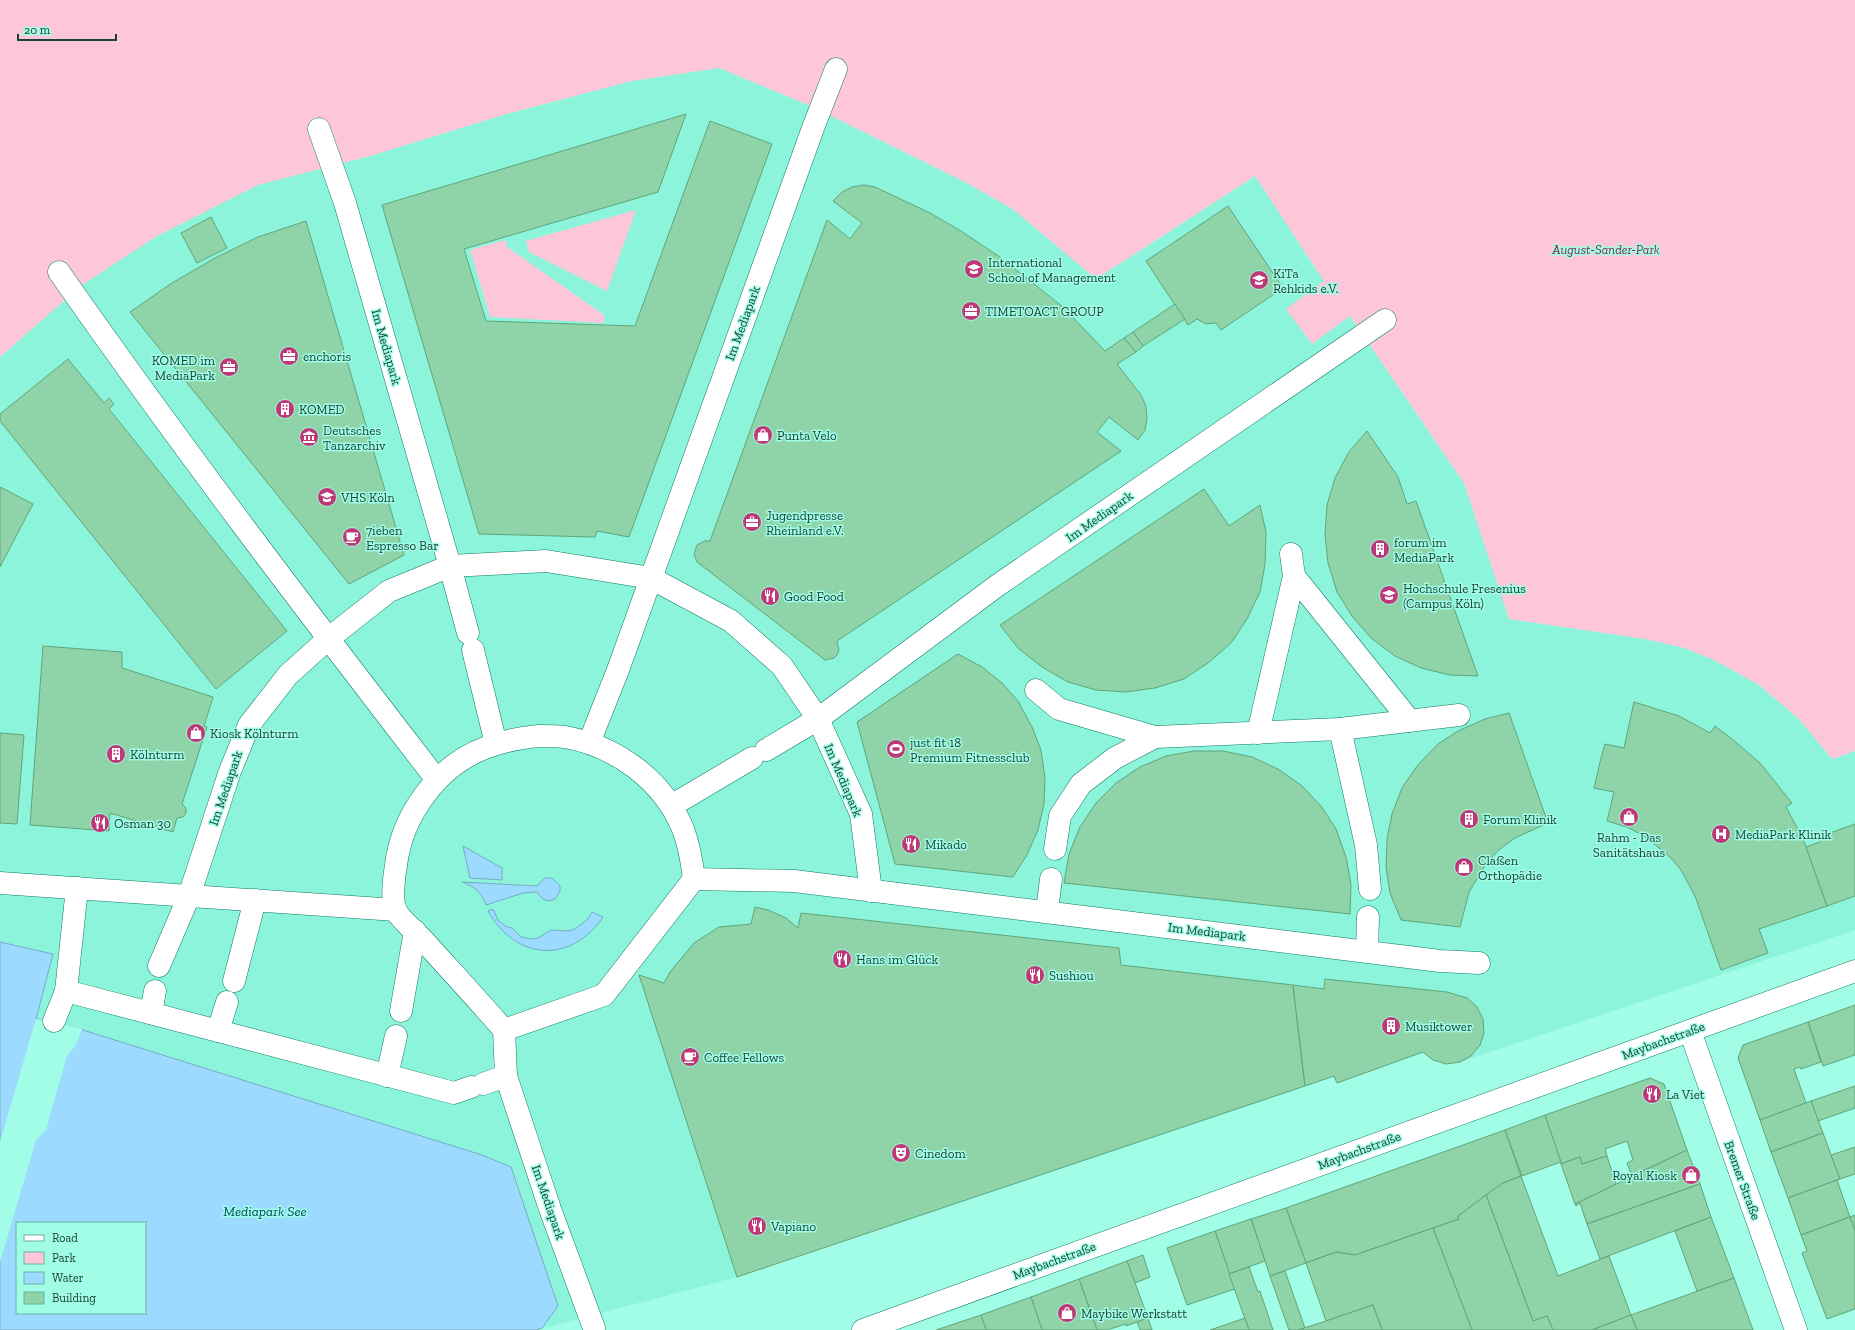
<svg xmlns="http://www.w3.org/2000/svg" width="1855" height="1330" viewBox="0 0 1855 1330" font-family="'Zilla Slab',serif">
	<rect width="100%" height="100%" fill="#a1fde5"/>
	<path fill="#8cf4da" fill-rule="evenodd" d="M719,68L811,106L967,183L1014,210L1096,279L1256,176L1312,264L1350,316L1464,483L1510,619L1645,639L1684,648L1712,659L1759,685L1799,719L1832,759L1855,751V930L1460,1062L1446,1064L1433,1060L1423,1052L1337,1083L1334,1076L737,1277L536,1330H0V357L82,285L157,236L258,185L370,156L510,113L632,81ZM17,1223H145V1313H17Z"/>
	<g fill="#fec6d9">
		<polygon points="0,0 1855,0 1855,751 1832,759 1799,719 1759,685 1712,659 1684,648 1645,639 1509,619 1464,483 1350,316 1312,344 1286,309 1324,281 1255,176 1096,279 1014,210 967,183 811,106 719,68 632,81 510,113 370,156 258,185 157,236 82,285 0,357"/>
		<polygon points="636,210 607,291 529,252 526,241"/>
		<polygon points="505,240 507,247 604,315 604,323 490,317 470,250"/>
	</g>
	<g fill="#9cdaff" stroke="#75acc4" fill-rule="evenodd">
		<polygon points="463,846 502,868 502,880 470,878"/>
		<path d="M545,878H552L560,886V891L555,899C547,903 541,899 537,892L523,893L486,905C481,891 475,887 462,882L537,886Z"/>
		<path d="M493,909L498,920L505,926L512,928L521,937L532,939L538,938L551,930L568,931L575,929L587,920L592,912L603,917C571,964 516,961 488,911Z"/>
		<path d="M0,942L53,954L36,1019L54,1021L482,1155L511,1167L558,1306L542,1328L536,1330H0ZM17,1223H145V1313H17Z"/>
	</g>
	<polygon fill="#a1fde5" points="36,1019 54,1021 82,1029 76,1045 67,1056 46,1130 36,1140 0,1262 0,1142"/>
	<g fill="#8ed4a8" stroke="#60a57b">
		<polygon points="686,114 658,192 464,249 486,321 635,326 710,121 772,144 629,537 597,531 595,537 479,534 382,205"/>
		<polygon points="864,185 875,187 928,212 961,231 1000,257 1063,307 1105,351 1124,338 1136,352 1117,364 1141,395 1146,406 1147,419 1145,430 1138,440 1109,417 1097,432 1121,451 837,641 839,650 837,655 834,658 825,660 697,562 694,554 697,545 705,541 710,541 827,220 850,239 862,223 833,201 842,192 852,187"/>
		<polygon points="1228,206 1283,288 1221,330 1216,323 1206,324 1197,319 1188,325 1146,261"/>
		<polygon points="211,217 227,248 197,263 181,233"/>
		<polygon points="306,221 404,555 349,584 130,312 172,283 215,258 258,237"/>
		<polygon points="1175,304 1185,319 1143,346 1133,332"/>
		<polygon points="1133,332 1143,346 1136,352 1124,338"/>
		<polygon points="68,359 104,403 109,398 114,404 109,409 287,631 216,689 0,421 0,414"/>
		<polygon points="1367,431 1398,477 1407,504 1416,501 1478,676 1450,675 1421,668 1395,656 1371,638 1352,616 1337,592 1328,563 1325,535 1327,505 1335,478 1349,452"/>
		<polygon points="0,487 33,504 0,567"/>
		<polygon points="1204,489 1229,526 1260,505 1266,532 1265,564 1260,592 1247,619 1231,643 1208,663 1184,679 1155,688 1126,692 1096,690 1068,682 1042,667 1018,648 1000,625"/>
		<polygon points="43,646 122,652 122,668 213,697 204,726 207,727 182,804 186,808 186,813 183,817 177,818 173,832 110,813 109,831 30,825"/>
		<polygon points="958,654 982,667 1002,683 1018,701 1032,727 1041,750 1045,778 1044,804 1038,830 1027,855 1013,877 895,864 857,722"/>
		<polygon points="1634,702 1679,716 1710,733 1715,726 1732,739 1760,763 1792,803 1786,807 1804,841 1827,906 1759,929 1768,953 1721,970 1695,896 1681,870 1671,858 1646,837 1627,827 1607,821 1614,792 1594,788 1601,758 1605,744 1624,748"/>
		<polygon points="1509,713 1548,823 1515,838 1500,849 1488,861 1469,892 1460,927 1401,920 1390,893 1386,867 1387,839 1392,814 1402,788 1417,766 1438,744 1458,731 1485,719"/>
		<polygon points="0,733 24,735 17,824 0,823"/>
		<polygon points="1194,751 1223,751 1252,757 1278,769 1301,785 1321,806 1336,829 1346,857 1351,884 1350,914 1064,883 1069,854 1080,827 1096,803 1116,783 1140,767 1166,756"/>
		<polygon points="1855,824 1855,896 1827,906 1806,847 1820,842 1819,837"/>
		<polygon points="755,907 768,910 786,918 798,928 801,913 1119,948 1121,965 1293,985 1305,1086 737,1277 639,975 664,983 670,972 694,943 719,927 751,924"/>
		<polygon points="1325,979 1447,992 1467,998 1477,1007 1483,1019 1484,1033 1480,1045 1471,1056 1460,1062 1446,1064 1433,1060 1423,1052 1337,1083 1334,1076 1305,1086 1293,985 1324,989"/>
		<polygon points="1855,1005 1855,1055 1823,1066 1808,1022"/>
		<polygon points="1808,1022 1821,1062 1801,1069 1800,1067 1794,1069 1806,1103 1760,1120 1738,1058 1743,1045"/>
		<polygon points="1650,1078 1664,1084 1687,1150 1632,1176 1627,1163 1633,1160 1627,1141 1605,1149 1607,1156 1582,1164 1580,1157 1561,1164 1545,1115"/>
		<polygon points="1855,1086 1855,1108 1818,1121 1811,1101"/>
		<polygon points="1811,1101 1823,1133 1771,1152 1760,1120"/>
		<polygon points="1545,1115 1561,1162 1522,1176 1505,1130"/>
		<polygon points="1505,1130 1521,1176 1503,1183 1458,1216 1459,1219 1355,1255 1336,1252 1306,1263 1286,1208"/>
		<polygon points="1823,1133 1840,1179 1788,1198 1771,1152"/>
		<polygon points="1855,1147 1855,1174 1840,1179 1831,1155"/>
		<polygon points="1687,1150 1700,1184 1587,1224 1580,1203 1576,1206 1575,1204"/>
		<polygon points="1607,1156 1616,1184 1575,1204 1561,1164 1580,1157 1582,1164"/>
		<polygon points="1521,1176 1558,1276 1609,1256 1631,1315 1592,1330 1553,1330 1547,1316 1533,1321 1486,1195 1503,1183"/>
		<polygon points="1837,1180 1850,1217 1801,1235 1788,1198"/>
		<polygon points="1700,1184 1711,1217 1600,1259 1587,1224"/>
		<polygon points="1486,1195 1533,1321 1547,1316 1553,1330 1472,1330 1433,1228 1459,1219 1458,1216"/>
		<polygon points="1286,1208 1306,1263 1270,1276 1251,1219"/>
		<polygon points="1855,1215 1855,1231 1850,1217"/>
		<polygon points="1711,1217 1734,1278 1697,1291 1675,1231"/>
		<polygon points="1850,1217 1855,1231 1855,1309 1827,1319 1802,1253 1807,1251 1801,1235"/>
		<polygon points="1251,1219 1265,1261 1229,1274 1215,1231"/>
		<polygon points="1433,1228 1472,1330 1382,1330 1373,1305 1326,1321 1306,1263 1336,1252 1355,1255"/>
		<polygon points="1215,1231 1235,1289 1187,1305 1167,1248"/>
		<polygon points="1143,1255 1150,1277 1135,1283 1127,1261"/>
		<polygon points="1127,1261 1148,1318 1126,1326 1126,1324 1107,1330 1097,1330 1079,1279"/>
		<polygon points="1249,1267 1258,1292 1260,1291 1273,1330 1249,1330 1229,1274"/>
		<polygon points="1285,1271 1305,1328 1298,1330 1289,1330 1270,1276"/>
		<polygon points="1734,1278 1753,1330 1637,1330 1631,1315"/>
		<polygon points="1079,1279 1097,1330 1042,1330 1031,1297"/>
		<polygon points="1031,1297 1042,1330 986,1330 981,1315"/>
		<polygon points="1373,1305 1382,1330 1298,1330 1326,1321"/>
		<polygon points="981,1315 986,1330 936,1330"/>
		<polygon points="1631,1315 1637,1330 1592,1330"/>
		<polygon points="1148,1318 1152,1330 1140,1330 1137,1322"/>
		<polygon points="1245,1318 1249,1330 1210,1330"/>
	</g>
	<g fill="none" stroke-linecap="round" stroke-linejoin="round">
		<g stroke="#0e7b67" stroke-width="23">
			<g id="street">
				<polyline points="319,129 345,203 450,566 468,633"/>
				<path d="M59,272C180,445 308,613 437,780"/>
				<polyline points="1291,554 1294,576"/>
				<polyline points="473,650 496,744"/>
				<polyline points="1036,690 1059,709 1155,737 1340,729 1459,715"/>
				<polyline points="1340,729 1366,845 1370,889"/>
				<polyline points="1258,733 1294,576 1410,721"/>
				<path d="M538,736C547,736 556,736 565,737C616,746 663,780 683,829C689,845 692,862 694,879L604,995L504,1030C478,1000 451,971 425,942C417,933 401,920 396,911C391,901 394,876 396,865C402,816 437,766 485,748C502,741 519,738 538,736Z"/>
				<polyline points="589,743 618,670 813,128 836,69"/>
				<polyline points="766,750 818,719 998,585 1385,320"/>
				<polyline points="671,806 752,758"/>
				<polyline points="1055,849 1060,816 1081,784 1115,758 1155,737"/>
				<polyline points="694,879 794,881 1440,961 1479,963"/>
				<polyline points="0,883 396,910"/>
				<polyline points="1047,911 1051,879"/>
				<polyline points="1367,951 1368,917"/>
				<polyline points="159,966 189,896 230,771 249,725 288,675 328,639 389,591 450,566 546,561 651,578 731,621 782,666 818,719 861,814 871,891"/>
				<polyline points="234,981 255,900"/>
				<polyline points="66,991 454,1093 471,1087"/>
				<polyline points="401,1011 415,931"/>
				<polyline points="151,1013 155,991"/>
				<polyline points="54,1021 66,991 77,888"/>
				<polyline points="504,1030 506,1076 550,1209 594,1328"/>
				<polyline points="218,1031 227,1002"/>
				<polyline points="1690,1031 1796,1330"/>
				<polyline points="387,1076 396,1036"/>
				<polyline points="483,1084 506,1076"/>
				<polyline points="863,1330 1855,971"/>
			</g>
		</g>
		<use href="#street" stroke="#fff" stroke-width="22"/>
	</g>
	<defs>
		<g id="university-disc" transform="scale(1)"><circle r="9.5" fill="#be3776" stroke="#a1fde5"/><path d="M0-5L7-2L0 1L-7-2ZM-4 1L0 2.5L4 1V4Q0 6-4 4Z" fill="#fff"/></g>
		<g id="school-disc" transform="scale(1)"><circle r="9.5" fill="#be3776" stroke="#a1fde5"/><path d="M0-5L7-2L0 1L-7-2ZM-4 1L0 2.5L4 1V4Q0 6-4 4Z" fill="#fff"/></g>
		<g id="office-disc" transform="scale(1)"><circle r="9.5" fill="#be3776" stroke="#a1fde5"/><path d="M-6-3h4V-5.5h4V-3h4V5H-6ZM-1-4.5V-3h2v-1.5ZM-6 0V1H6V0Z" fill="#fff"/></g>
		<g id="building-disc" transform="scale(1)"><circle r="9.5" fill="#be3776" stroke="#a1fde5"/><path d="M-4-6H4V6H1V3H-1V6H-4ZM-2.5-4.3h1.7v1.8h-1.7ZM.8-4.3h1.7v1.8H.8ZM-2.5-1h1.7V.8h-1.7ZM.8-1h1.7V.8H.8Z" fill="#fff"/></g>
		<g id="shop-disc" transform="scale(1)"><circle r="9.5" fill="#be3776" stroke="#a1fde5"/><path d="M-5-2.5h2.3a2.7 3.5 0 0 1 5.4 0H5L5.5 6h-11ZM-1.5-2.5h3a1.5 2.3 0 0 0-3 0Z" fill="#fff"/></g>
		<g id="museum-disc" transform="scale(1)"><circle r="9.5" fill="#be3776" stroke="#a1fde5"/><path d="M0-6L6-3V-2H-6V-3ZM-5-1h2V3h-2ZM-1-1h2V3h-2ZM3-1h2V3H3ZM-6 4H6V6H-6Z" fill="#fff"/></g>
		<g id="cafe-disc" transform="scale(1)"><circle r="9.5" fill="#be3776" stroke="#a1fde5"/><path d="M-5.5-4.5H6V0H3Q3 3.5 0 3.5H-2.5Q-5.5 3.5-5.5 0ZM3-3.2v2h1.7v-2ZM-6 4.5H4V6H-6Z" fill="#fff"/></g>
		<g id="restaurant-disc" transform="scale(1)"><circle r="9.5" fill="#be3776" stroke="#a1fde5"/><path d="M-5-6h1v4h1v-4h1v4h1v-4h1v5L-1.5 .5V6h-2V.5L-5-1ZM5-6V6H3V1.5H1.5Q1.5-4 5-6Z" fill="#fff"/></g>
		<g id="stadium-disc" transform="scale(1)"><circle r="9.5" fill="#be3776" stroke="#a1fde5"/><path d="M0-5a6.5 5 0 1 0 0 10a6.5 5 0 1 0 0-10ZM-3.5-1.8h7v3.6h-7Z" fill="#fff"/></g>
		<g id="hospital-disc" transform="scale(1)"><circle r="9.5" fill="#be3776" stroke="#a1fde5"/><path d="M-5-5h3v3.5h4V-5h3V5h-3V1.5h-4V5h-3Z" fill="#fff"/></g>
		<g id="theatre-disc" transform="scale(1)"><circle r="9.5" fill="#be3776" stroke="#a1fde5"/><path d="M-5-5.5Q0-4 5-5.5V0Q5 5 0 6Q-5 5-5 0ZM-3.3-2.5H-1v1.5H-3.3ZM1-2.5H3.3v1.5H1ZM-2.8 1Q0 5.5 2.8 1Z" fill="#fff"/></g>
	</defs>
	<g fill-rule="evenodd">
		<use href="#university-disc" x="974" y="269"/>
		<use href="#school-disc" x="1259" y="280"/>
		<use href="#office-disc" x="971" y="311"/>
		<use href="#office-disc" x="289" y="356"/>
		<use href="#office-disc" x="229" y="367"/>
		<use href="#building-disc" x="285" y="409"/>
		<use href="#shop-disc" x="763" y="435"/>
		<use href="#museum-disc" x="309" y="437"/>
		<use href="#school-disc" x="327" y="497"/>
		<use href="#office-disc" x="752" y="522"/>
		<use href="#cafe-disc" x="352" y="537"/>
		<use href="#building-disc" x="1380" y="549"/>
		<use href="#university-disc" x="1389" y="595"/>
		<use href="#restaurant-disc" x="770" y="596"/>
		<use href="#shop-disc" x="196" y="733"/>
		<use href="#stadium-disc" x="896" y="749"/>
		<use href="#building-disc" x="116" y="754"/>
		<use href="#shop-disc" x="1629" y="817"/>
		<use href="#building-disc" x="1469" y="819"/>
		<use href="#restaurant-disc" x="100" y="823"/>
		<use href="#hospital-disc" x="1721" y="834"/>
		<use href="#restaurant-disc" x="911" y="844"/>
		<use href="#shop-disc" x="1464" y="867"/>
		<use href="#restaurant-disc" x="842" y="959"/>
		<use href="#restaurant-disc" x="1035" y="975"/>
		<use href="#building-disc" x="1391" y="1026"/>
		<use href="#cafe-disc" x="690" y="1057"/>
		<use href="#restaurant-disc" x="1652" y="1094"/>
		<use href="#theatre-disc" x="901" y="1153"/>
		<use href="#shop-disc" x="1691" y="1175"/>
		<use href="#restaurant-disc" x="757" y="1226"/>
		<use href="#shop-disc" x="1067" y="1313"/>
	</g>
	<g text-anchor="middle" stroke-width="3" stroke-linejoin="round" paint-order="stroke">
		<g font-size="13" font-style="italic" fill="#862a54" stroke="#a1fde5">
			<text x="1606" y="254">August-Sander-Park</text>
		</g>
		<g font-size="13" fill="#1b4239" stroke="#a1fde5" text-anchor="start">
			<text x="988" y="267">International<tspan x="988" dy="15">School of Management</tspan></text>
			<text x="1273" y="278">KiTa<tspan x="1273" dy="15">Rehkids e.V.</tspan></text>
			<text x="985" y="316">TIMETOACT GROUP</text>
			<text x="303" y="361">enchoris</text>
			<text x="215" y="365" text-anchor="end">KOMED im<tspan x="215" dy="15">MediaPark</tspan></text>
			<text x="299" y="414">KOMED</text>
			<text x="323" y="435">Deutsches<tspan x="323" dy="15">Tanzarchiv</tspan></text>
			<text x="777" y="440">Punta Velo</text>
			<text x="341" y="502">VHS Köln</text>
			<text x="766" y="520">Jugendpresse<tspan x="766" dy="15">Rheinland e.V.</tspan></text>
			<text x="366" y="535">7ieben<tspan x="366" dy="15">Espresso Bar</tspan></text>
			<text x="1394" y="547">forum im<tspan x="1394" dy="15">MediaPark</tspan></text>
			<text x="1403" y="593">Hochschule Fresenius<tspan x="1403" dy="15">(Campus Köln)</tspan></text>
			<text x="784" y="601">Good Food</text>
			<text x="210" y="738">Kiosk Kölnturm</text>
			<text x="910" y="747">just fit 18<tspan x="910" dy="15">Premium Fitnessclub</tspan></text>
			<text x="130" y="759">Kölnturm</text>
			<text x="1483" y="824">Forum Klinik</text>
			<text x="114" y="828">Osman 30</text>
			<text x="1735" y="839">MediaPark Klinik</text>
			<text x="1629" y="842" text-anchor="middle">Rahm - Das<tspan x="1629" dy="15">Sanitätshaus</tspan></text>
			<text x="925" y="849">Mikado</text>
			<text x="1478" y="865">Claßen<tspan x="1478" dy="15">Orthopädie</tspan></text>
			<text x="856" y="964">Hans im Glück</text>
			<text x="1049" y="980">Sushiou</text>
			<text x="1405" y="1031">Musiktower</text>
			<text x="704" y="1062">Coffee Fellows</text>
			<text x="1666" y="1099">La Viet</text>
			<text x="915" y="1158">Cinedom</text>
			<text x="1677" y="1180" text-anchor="end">Royal Kiosk</text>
			<text x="771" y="1231">Vapiano</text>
			<text x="1081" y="1318">Maybike Werkstatt</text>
		</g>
		<g font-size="13" fill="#1b4239" stroke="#a1fde5">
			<text transform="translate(742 323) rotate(-70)" y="5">Im Mediapark</text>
			<text transform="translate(387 347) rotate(74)" y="5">Im Mediapark</text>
			<text transform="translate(1099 516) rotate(-35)" y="5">Im Mediapark</text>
			<text transform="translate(844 780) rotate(67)" y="5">Im Mediapark</text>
			<text transform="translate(225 788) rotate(-71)" y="5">Im Mediapark</text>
			<text transform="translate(1207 931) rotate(7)" y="5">Im Mediapark</text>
			<text transform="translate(1663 1040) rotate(-20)" y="5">Maybachstraße</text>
			<text transform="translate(1359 1150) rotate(-20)" y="5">Maybachstraße</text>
			<text transform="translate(1743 1180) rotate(70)" y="5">Bremer Straße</text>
			<text transform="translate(549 1202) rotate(71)" y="5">Im Mediapark</text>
			<text transform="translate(1054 1260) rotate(-20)" y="5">Maybachstraße</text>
		</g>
		<g font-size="14" font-style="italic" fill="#024664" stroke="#a1fde5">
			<text x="265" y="1216">Mediapark See</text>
		</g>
	</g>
	<rect x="16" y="1222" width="130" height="92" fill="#a1fde5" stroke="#6bb2a0"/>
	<rect x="24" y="1235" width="20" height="6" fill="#ffffff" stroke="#6bb2a0"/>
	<text x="52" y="1242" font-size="12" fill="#1b4239">Road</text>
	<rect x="24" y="1252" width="20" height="12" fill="#fec6d9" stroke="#6bb2a0"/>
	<text x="52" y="1262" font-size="12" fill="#1b4239">Park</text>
	<rect x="24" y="1272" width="20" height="12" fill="#9cdaff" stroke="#6bb2a0"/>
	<text x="52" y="1282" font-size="12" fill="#1b4239">Water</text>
	<rect x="24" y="1292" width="20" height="12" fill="#8ed4a8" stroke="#6bb2a0"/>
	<text x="52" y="1302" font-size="12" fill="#1b4239">Building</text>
	<path d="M18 34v6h98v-6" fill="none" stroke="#1b4239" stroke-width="2"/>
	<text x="24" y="34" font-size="12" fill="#1b4239" stroke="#a1fde5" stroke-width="3" paint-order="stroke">20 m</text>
</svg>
